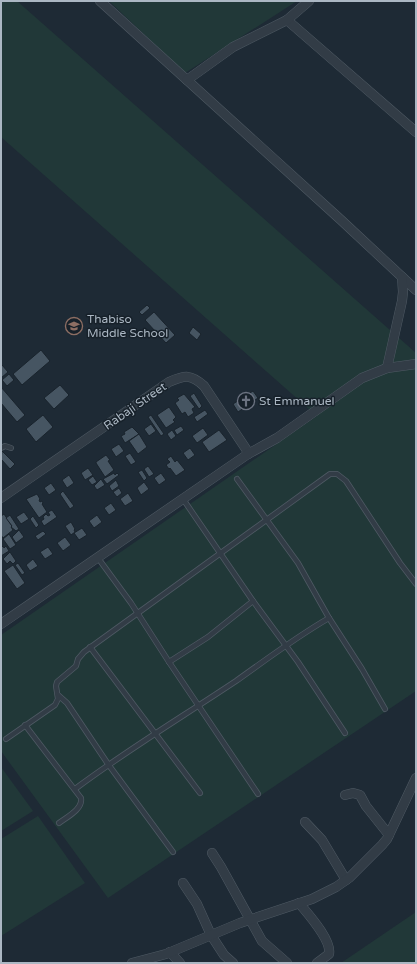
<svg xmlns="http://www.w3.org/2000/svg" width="417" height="964" viewBox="0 0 417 964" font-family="'Varela Round',sans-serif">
	<rect width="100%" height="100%" fill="#1e2a35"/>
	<g fill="#213838">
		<polygon points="1,1 17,1 416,353 416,691 108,898 1,751 1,635 317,416 1,137"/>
		<polygon points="109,1 297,1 185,73"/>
		<polygon points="1,767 33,811 1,831"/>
		<polygon points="38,816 85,883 1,936 1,839"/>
		<polygon points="416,912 416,963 341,963"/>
	</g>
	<g fill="#465562" stroke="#19232c">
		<polygon points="147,305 150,308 142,315 139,312"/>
		<polygon points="154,312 175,335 166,343 145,320"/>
		<polygon points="193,327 201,334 197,340 189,333"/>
		<polygon points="41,350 50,361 22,385 13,374"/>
		<polygon points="2,365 8,372 1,378 1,367"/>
		<polygon points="9,374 14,380 7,386 2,380"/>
		<polygon points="60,385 69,395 54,409 44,398"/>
		<polygon points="1,387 25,415 17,422 1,403"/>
		<polygon points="253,391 258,398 238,412 233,404"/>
		<polygon points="194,393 202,406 199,409 190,396"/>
		<polygon points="184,394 195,407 192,409 194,413 188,417 185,412 182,414 175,403 179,400 177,398"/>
		<polygon points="169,407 176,417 173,420 175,422 166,428 157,415"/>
		<polygon points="205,410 208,414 197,422 194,417"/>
		<polygon points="43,415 53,427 36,442 26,429"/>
		<polygon points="151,415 164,434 161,436 148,417"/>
		<polygon points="151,424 156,431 149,436 144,429"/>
		<polygon points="181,426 184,430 177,435 174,430"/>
		<polygon points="132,427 139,434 125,443 121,436 125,434 124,432"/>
		<polygon points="203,428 208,435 197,443 192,436"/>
		<polygon points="172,430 176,436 171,440 167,434"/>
		<polygon points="219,430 227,440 209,452 202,442"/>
		<polygon points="139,434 147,447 138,454 129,441"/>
		<polygon points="119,444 124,451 116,457 111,449"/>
		<polygon points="190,448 195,455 188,460 183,453"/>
		<polygon points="2,451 15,464 10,469 1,459"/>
		<polygon points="130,453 136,462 131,465 125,456"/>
		<polygon points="106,455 110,460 108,461 114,470 105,477 96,463 96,462"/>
		<polygon points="171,456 175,462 177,460 185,470 176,476 170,468 169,469 166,465 170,462 167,459"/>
		<polygon points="148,466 154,474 149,477 144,469"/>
		<polygon points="88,468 93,475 85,480 81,473"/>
		<polygon points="142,470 147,478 144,481 138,472"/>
		<polygon points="114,473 115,475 117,473 119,475 107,484 103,479"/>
		<polygon points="161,473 166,480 159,485 154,478"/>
		<polygon points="69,475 74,483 67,488 62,480"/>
		<polygon points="93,476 97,482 92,485 88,480"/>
		<polygon points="101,479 105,485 97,490 94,486"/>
		<polygon points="116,480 119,486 112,491 109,486"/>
		<polygon points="144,482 149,489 141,495 137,488"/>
		<polygon points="51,483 56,490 49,495 44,488"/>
		<polygon points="119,488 122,493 117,497 113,492"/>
		<polygon points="63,491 74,506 70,509 60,494"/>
		<polygon points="128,493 133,501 125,506 120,499"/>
		<polygon points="37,494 40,499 39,500 40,502 42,501 43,503 42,504 47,512 39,518 26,499"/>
		<polygon points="111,503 116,510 109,515 104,508"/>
		<polygon points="52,510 57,517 44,526 41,521 44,519 43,517 46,514 48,516 50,515 48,512"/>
		<polygon points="24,512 29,519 21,524 16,517"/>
		<polygon points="4,514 12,526 11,527 13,530 3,538 1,535 1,516"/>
		<polygon points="10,515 19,529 16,531 11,527 12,526 6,518"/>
		<polygon points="97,515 102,522 94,528 89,521"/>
		<polygon points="33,516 39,525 36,528 30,519"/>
		<polygon points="71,522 75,529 74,530 75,532 71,535 65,526"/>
		<polygon points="82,528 87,535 79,540 74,533"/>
		<polygon points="19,530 24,537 16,543 12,537"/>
		<polygon points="43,531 46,534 38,540 35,536"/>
		<polygon points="9,534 16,545 10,549 3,539"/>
		<polygon points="65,537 71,545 63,551 57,543"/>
		<polygon points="3,546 4,548 6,546 9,551 1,556 1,548"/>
		<polygon points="48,547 53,554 45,559 40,552"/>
		<polygon points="10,552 16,561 13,564 10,561 7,564 3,559"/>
		<polygon points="33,559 38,566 30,571 26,565"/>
		<polygon points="18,563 25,573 22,575 15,565"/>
		<polygon points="13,565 25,583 17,589 4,571"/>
	</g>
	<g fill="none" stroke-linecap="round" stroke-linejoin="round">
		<g stroke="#4f5a64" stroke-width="6">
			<g id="service">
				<polyline points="1,448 5,446 11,448"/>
				<polyline points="237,479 298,563 329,618 362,669 385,709"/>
				<polyline points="183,499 253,601 298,662 345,733"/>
				<polyline points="98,558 131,603 169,662 258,794"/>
				<polyline points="90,647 200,793"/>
				<polyline points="169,662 208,637 253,601"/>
				<polyline points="58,695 67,703 108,764 173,852"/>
				<path d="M25,725L81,798C83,809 67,817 59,823"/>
				<polyline points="6,739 55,705 58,699 56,686 57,682 76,666 78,659 84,652 330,474 337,474 346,481 400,563 416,584"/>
				<path d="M75,789C127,750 182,717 236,681C267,659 296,637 329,618"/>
			</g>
		</g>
		<g stroke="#4f5a64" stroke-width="10">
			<g id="minor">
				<polyline points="100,1 341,220 416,290"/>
				<polyline points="287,20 416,132"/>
				<polyline points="187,80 233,47 287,20 309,1"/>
				<polyline points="387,368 402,301 403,292 402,277"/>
				<path d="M1,498L169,382C185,375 191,374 204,386L246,449L248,454"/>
				<polyline points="1,624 248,454 277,438 362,378 387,368 416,364"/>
				<polyline points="345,795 353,793 360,795 366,806 389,835"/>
				<polyline points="305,822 322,840 346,880"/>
				<polyline points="212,853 221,867 262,941 287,963"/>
				<polyline points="183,883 197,904 211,935 224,955 233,963"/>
				<path d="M299,903C308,914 332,940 329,954L317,963"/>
				<polyline points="170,952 180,963"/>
				<polyline points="132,963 166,954 240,923 312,899 336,887 349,878 382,845 387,839 416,778"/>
			</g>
		</g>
		<use href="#service" stroke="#323c46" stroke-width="4.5"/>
		<use href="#minor" stroke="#323c46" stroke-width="9"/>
	</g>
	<defs>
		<g id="school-ring" transform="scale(0.9)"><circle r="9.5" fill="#17212a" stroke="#8d6e63" stroke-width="1.5"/><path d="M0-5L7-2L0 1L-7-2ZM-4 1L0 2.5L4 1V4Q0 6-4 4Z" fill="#8d6e63"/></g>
		<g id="church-ring" transform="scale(0.9)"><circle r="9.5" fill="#17212a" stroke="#6b7280" stroke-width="1.5"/><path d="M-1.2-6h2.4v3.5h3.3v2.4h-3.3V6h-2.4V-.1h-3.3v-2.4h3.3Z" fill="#6b7280"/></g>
	</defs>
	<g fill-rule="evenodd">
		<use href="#school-ring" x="74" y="326"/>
		<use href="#church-ring" x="246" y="401"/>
	</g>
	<g text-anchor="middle" stroke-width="3" stroke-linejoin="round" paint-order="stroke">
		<g font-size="12" fill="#abb7c3" stroke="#17212a" text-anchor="start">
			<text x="87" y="323">Thabiso<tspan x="87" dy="14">Middle School</tspan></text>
			<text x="259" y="405">St Emmanuel</text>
		</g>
		<g font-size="12" fill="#abb7c3" stroke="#17212a">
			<text transform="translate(135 406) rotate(-35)" y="4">Rabaji Street</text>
		</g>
	</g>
	<rect width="417" height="964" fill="none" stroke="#abb7c3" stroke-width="4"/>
</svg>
